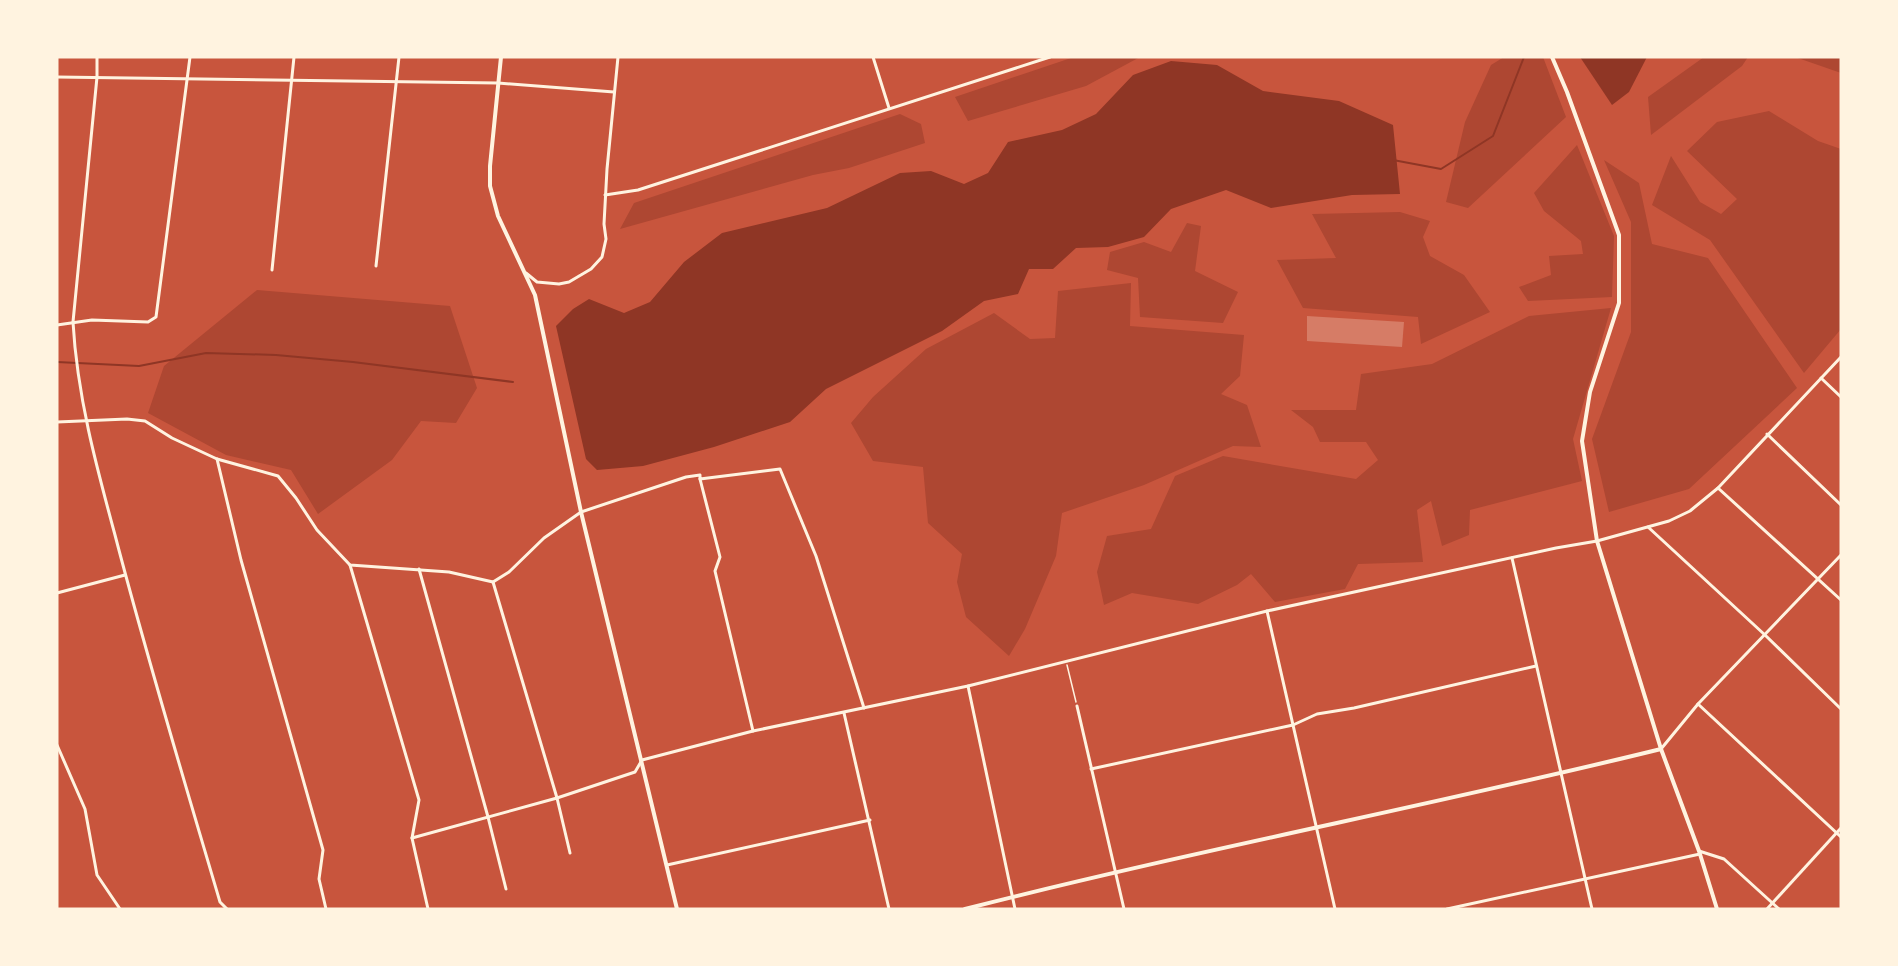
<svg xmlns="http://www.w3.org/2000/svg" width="1898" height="966" viewBox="0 0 1898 966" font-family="'Roboto Condensed',sans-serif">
	<rect width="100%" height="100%" fill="#c8553d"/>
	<g fill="#ae4732">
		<polygon points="1074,57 1140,57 1086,86 968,121 955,97"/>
		<polygon points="1504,57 1543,57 1566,117 1468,208 1446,202 1465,122 1491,65"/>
		<polygon points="1704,57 1748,57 1742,66 1651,135 1648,97"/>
		<polygon points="1795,57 1841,57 1841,73"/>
		<polygon points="1769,111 1818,141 1841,149 1841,329 1804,373 1710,240 1652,205 1671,156 1700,202 1721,214 1737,199 1687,151 1717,122"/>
		<polygon points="900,114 921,124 925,143 849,168 813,175 620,229 634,203"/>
		<polygon points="1577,145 1614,236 1612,297 1528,301 1519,287 1551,275 1549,256 1583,254 1581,241 1544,211 1534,193"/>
		<polygon points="1604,160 1639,183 1652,244 1708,258 1797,388 1689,489 1609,512 1592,439 1631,332 1631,222"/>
		<polygon points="1400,212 1430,221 1423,237 1430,256 1464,275 1490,312 1421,344 1418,317 1303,308 1277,260 1336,258 1312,214"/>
		<polygon points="1187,223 1201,226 1195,271 1238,292 1223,323 1140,317 1138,278 1107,270 1110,252 1144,242 1171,252"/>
		<polygon points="1131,283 1130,326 1244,335 1240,376 1221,394 1247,405 1261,447 1233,446 1144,485 1062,513 1056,556 1025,629 1009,656 966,617 957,582 962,554 928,523 923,467 873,461 851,423 873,397 926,349 994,313 1030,339 1055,338 1058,291"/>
		<polygon points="257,290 450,306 477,388 456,423 421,421 392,460 318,514 291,470 226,455 148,413 164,366"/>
		<polygon points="1611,308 1573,439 1582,481 1470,510 1469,535 1442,546 1431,501 1417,510 1423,562 1358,564 1345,589 1275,602 1251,574 1237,585 1198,604 1132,593 1104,605 1097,572 1107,536 1151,529 1175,476 1223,456 1356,479 1378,460 1366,442 1320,442 1313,427 1291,410 1356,410 1361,374 1432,364 1529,316"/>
	</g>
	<g fill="#8f3625">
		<polygon points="1580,57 1647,57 1629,92 1612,105"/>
		<polygon points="1171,61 1217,65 1263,91 1339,101 1393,125 1400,194 1352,195 1271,208 1226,190 1171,209 1144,237 1108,247 1076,248 1053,269 1029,269 1018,294 984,301 942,331 826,389 790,422 714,447 643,466 597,470 586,459 556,326 573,309 589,299 624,313 650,302 684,262 722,233 827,208 900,173 931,171 964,184 988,173 1008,142 1062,130 1096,114 1133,75"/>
	</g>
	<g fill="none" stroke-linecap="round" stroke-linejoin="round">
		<g stroke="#8f3625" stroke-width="2">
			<polyline points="1393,160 1441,169 1493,136 1524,57"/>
			<polyline points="57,362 139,366 206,353 276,355 353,362 513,382"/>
		</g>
	</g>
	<polygon fill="#d67c66" points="1307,316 1404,322 1402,347 1307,341"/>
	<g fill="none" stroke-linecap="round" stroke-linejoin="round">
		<polyline stroke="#fff3e0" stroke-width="1.5" points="1067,665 1076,702"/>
		<g stroke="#fff3e0" stroke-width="3">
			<path d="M97,57V77L73,322C77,395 96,465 115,535C147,658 184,780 220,902L227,909"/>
			<polyline points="873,57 889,108"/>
			<polyline points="57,77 498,83 614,92"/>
			<polyline points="605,195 638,190 1050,57"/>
			<polyline points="376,266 399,57"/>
			<polyline points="272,270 294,57"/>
			<polyline points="526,273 537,282 559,284 569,282 591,269 602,257 606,239 604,224 607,169 618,57"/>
			<polyline points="57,325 92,320 148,322 156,317 190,57"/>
			<polyline points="1821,378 1841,397"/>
			<polyline points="57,422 127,419 145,421 172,438 217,459 278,476 296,498 317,530 350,565 449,572 493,582 509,572 544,538 581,512 686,477 700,475 700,479 780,469 816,556 864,708"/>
			<polyline points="1767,434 1841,505"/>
			<polyline points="217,459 241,560 323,850 319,879 326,909"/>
			<polyline points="700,479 720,557 715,571 753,731"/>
			<polyline points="1718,488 1841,600"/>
			<polyline points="1648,527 1765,635 1841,709"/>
			<polyline points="1512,558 1592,909"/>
			<polyline points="350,565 419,800 412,838 428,909"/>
			<polyline points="419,569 488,817 506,889"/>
			<polyline points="493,582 557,798 570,853"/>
			<polyline points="57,593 125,575"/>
			<polyline points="1267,611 1335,909"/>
			<polyline points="968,686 1015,909"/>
			<polyline points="1698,704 1841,837"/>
			<polyline points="1077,706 1124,909"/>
			<polyline points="844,713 889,909"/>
			<polyline points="57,745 85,809 97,875 120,909"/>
			<polyline points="1661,749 1698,704 1841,555"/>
			<polyline points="1091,769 1293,725 1317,714 1354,708 1536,666"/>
			<polyline points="412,838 557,798 635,772 642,760 753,731 968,686 1267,611 1556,548 1597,541 1669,521 1690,511 1718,488 1841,357"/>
			<polyline points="1699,851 1724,859 1779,909"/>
			<polyline points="667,865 870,820"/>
			<polyline points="1447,909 1700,854"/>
			<polyline points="1767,909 1841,828"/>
		</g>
		<g stroke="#fff3e0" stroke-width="4">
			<polyline points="501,57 490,166 490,186 498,216 535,295 581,512 677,909"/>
			<polyline points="1552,57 1567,92 1619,235 1619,303 1590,392 1582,441 1597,541 1661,749 1699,851 1717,909"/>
			<path d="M965,909C1196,850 1430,806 1661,749"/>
		</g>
	</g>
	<rect width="1898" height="966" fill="none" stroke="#fff3e0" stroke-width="117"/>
</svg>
